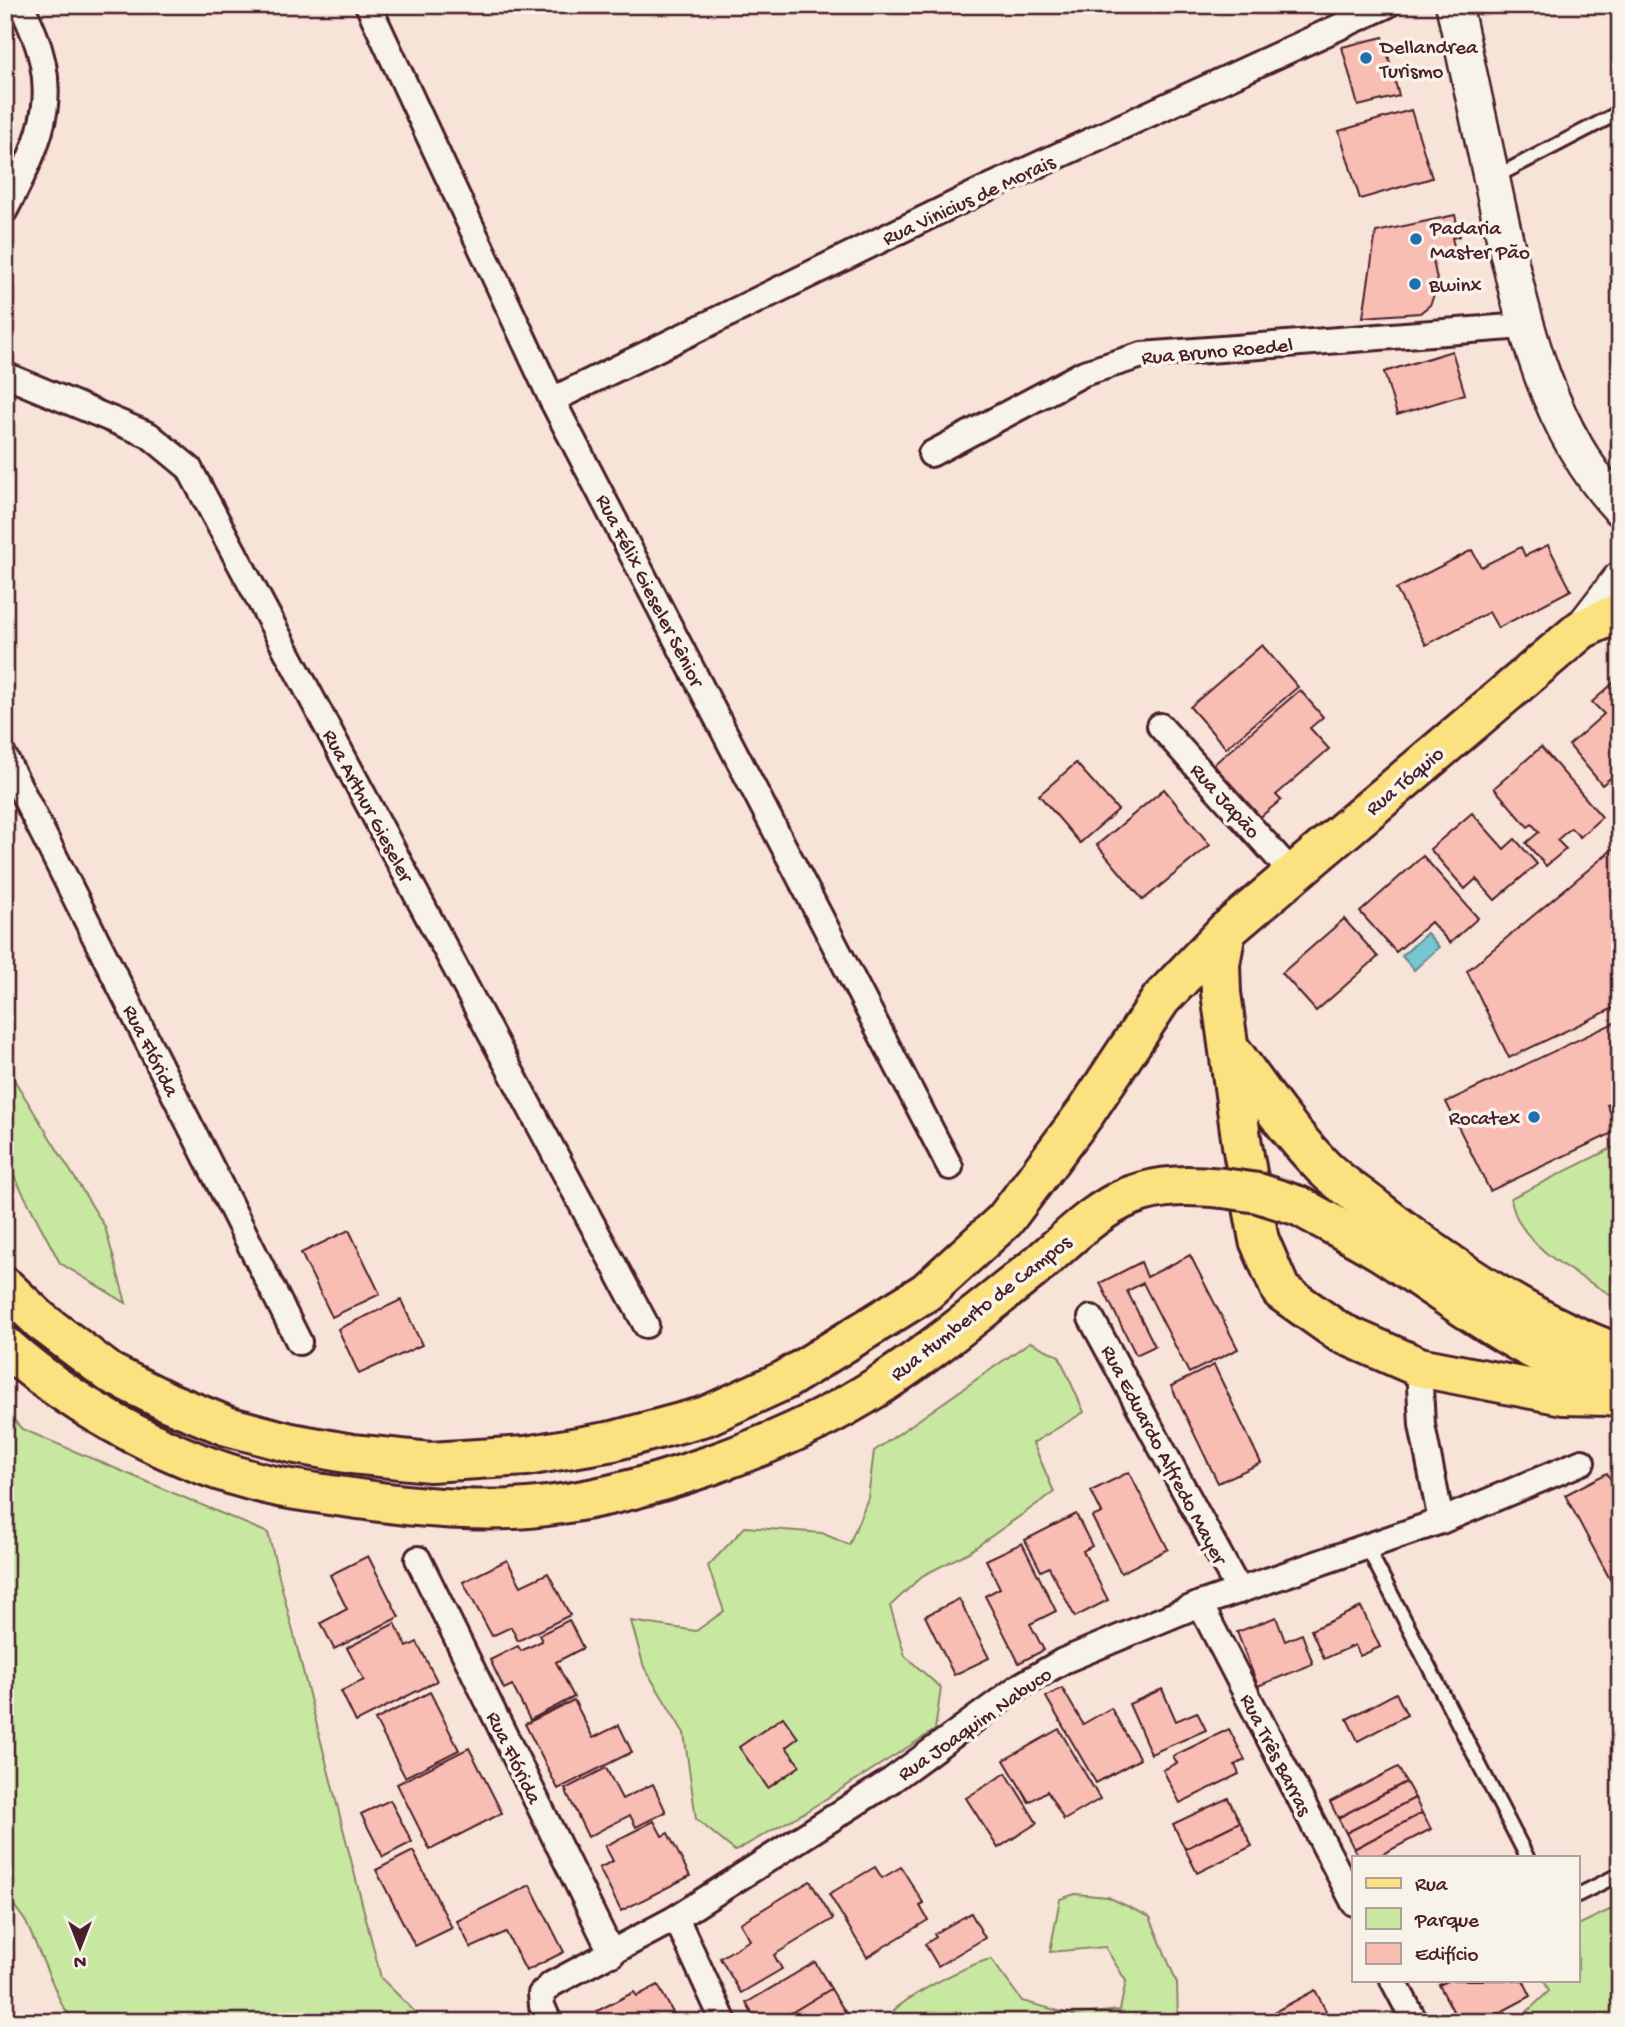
<svg xmlns="http://www.w3.org/2000/svg" width="1625" height="2027" viewBox="0 0 1625 2027" font-family="'Gochi Hand',sans-serif">
	<rect width="100%" height="100%" fill="#f7e3d8"/>
	<filter id="ink" filterUnits="userSpaceOnUse"><feTurbulence type="fractalNoise" baseFrequency=".0143" numOctaves="2"/><feDisplacementMap in="SourceGraphic" scale="14" xChannelSelector="R" yChannelSelector="G"/><feConvolveMatrix kernelMatrix="1 2 1 2 8 2 1 2 1" color-interpolation-filters="sRGB"/></filter>
	<g filter="url(#ink)">
		<g fill="#c8e8a1" stroke="#898466" stroke-width="2">
			<polygon points="5,1065 105,1227 126,1303 60,1263 5,1159"/>
			<path d="M1620,1144V1300C1582,1277 1517,1247 1511,1198Z"/>
			<polygon points="1030,1342 1059,1356 1084,1412 1033,1443 1054,1492 969,1552 922,1576 890,1606 905,1656 941,1688 935,1730 805,1812 735,1851 696,1819 684,1733 644,1667 631,1621 696,1631 724,1611 708,1566 745,1527 822,1533 849,1545 868,1498 874,1451"/>
			<polygon points="5,1411 22,1429 268,1533 381,1978 425,2022 75,2022 62,2005 26,1922 5,1893"/>
			<path d="M1075,1894L1108,1897L1150,1917L1177,1983L1178,2022H896L894,2010C914,1993 966,1965 991,1959L1022,2001L1073,2015L1120,2010L1126,1981L1105,1947L1050,1952L1060,1899Z"/>
			<polygon points="1620,1905 1620,2022 1516,2022 1549,1991 1544,1980 1578,1980 1578,1925"/>
		</g>
		<polygon fill="#77c7d2" stroke="#65848f" stroke-width="2" points="1427,933 1439,947 1414,970 1402,956"/>
		<g fill="#f8bdb3" stroke="#4a1f2b" stroke-width="2">
			<polygon points="1383,37 1399,96 1358,106 1342,47"/>
			<polygon points="1411,110 1432,178 1360,199 1339,131"/>
			<polygon points="1455,215 1460,236 1452,238 1455,250 1432,255 1438,285 1430,305 1420,313 1363,317 1376,232"/>
			<polygon points="1452,351 1465,394 1397,415 1384,372"/>
			<polygon points="1548,545 1571,590 1498,628 1489,612 1426,645 1396,589 1472,550 1481,567 1521,547 1525,556"/>
			<polygon points="1262,645 1298,687 1226,748 1190,707"/>
			<polygon points="1620,677 1620,770 1602,785 1569,745 1604,714 1592,702"/>
			<polygon points="1300,690 1323,717 1310,728 1329,749 1276,795 1281,800 1259,818 1213,765"/>
			<polygon points="1541,747 1602,817 1580,837 1571,828 1557,840 1566,849 1546,866 1526,843 1539,832 1532,824 1528,827 1494,788"/>
			<polygon points="1076,763 1118,810 1080,843 1039,795"/>
			<polygon points="1164,789 1210,845 1143,900 1097,845"/>
			<polygon points="1472,813 1504,849 1515,839 1537,864 1495,900 1476,879 1465,889 1430,849"/>
			<polygon points="1619,844 1620,1005 1509,1058 1467,971"/>
			<polygon points="1423,856 1478,918 1450,943 1431,922 1396,952 1360,912"/>
			<polygon points="1344,919 1378,957 1316,1011 1282,973"/>
			<polygon points="1620,1020 1620,1099 1607,1105 1619,1130 1490,1191 1446,1102"/>
			<polygon points="349,1230 380,1294 332,1317 301,1253"/>
			<polygon points="1190,1255 1238,1349 1189,1373 1143,1283 1127,1291 1155,1346 1136,1355 1100,1283 1141,1262 1147,1277"/>
			<polygon points="401,1300 422,1345 359,1374 338,1329"/>
			<polygon points="1214,1365 1261,1463 1218,1483 1171,1386"/>
			<polygon points="1129,1472 1168,1549 1121,1573 1092,1517 1102,1513 1091,1491"/>
			<polygon points="1607,1473 1620,1496 1620,1598 1565,1495"/>
			<polygon points="1076,1514 1092,1546 1083,1551 1108,1600 1075,1617 1049,1567 1041,1571 1025,1540"/>
			<polygon points="1022,1543 1056,1611 1030,1624 1044,1650 1019,1663 985,1596 1000,1588 986,1560"/>
			<polygon points="368,1556 399,1617 334,1649 321,1623 347,1609 330,1575"/>
			<polygon points="507,1560 521,1586 548,1573 570,1615 518,1641 511,1627 492,1636 463,1582"/>
			<polygon points="959,1599 989,1658 954,1675 925,1616"/>
			<polygon points="1361,1607 1380,1647 1360,1656 1355,1645 1324,1659 1311,1630"/>
			<polygon points="1276,1617 1285,1641 1302,1634 1313,1664 1258,1686 1237,1632"/>
			<polygon points="569,1620 583,1648 556,1662 574,1697 530,1720 512,1685 504,1689 490,1660 518,1646 521,1651 542,1641 539,1635"/>
			<polygon points="395,1623 407,1647 417,1642 437,1681 356,1722 341,1691 364,1680 347,1648"/>
			<polygon points="1062,1688 1083,1724 1111,1708 1140,1759 1096,1783 1046,1697"/>
			<polygon points="1162,1689 1176,1721 1197,1712 1206,1730 1151,1754 1129,1704"/>
			<polygon points="430,1692 459,1750 405,1777 375,1720"/>
			<polygon points="1396,1693 1407,1715 1358,1741 1347,1719"/>
			<polygon points="574,1700 593,1738 619,1725 632,1752 558,1789 525,1724"/>
			<polygon points="783,1717 798,1738 786,1747 800,1766 768,1788 739,1747"/>
			<polygon points="1059,1729 1100,1799 1064,1820 1047,1791 1029,1802 1004,1760"/>
			<polygon points="1229,1729 1245,1760 1235,1765 1239,1774 1180,1803 1163,1770 1177,1763 1173,1756"/>
			<polygon points="469,1748 502,1813 430,1850 397,1784"/>
			<polygon points="1398,1767 1406,1782 1338,1818 1330,1802"/>
			<polygon points="606,1768 622,1799 653,1784 666,1812 636,1827 630,1815 588,1837 565,1789"/>
			<polygon points="1006,1773 1037,1823 998,1848 966,1798"/>
			<polygon points="1406,1782 1415,1798 1346,1833 1338,1818"/>
			<polygon points="1228,1798 1240,1822 1185,1849 1173,1824"/>
			<polygon points="1415,1798 1422,1813 1354,1849 1346,1833"/>
			<polygon points="390,1800 412,1842 383,1857 361,1814"/>
			<polygon points="1422,1813 1431,1829 1377,1857 1359,1857 1354,1849"/>
			<polygon points="654,1821 662,1836 668,1833 690,1876 621,1911 599,1868 613,1861 605,1846"/>
			<polygon points="1240,1822 1252,1846 1197,1873 1185,1849"/>
			<polygon points="413,1851 452,1928 415,1946 376,1870"/>
			<polygon points="875,1867 882,1878 901,1867 924,1904 920,1906 928,1920 867,1957 829,1894"/>
			<polygon points="810,1881 833,1919 774,1955 782,1969 741,1993 720,1958 750,1940 740,1923"/>
			<polygon points="530,1885 564,1952 526,1971 506,1932 471,1948 457,1921"/>
			<polygon points="971,1913 985,1938 938,1966 925,1944 936,1937 934,1934"/>
			<polygon points="815,1962 831,1989 776,2022 757,2022 746,2003"/>
			<polygon points="1450,1980 1523,1980 1531,1996 1482,2022 1459,2022 1439,1985"/>
			<polygon points="658,1985 678,2022 589,2022 600,2016 597,2011 634,1992 637,1996"/>
			<polygon points="831,1989 847,2015 836,2022 776,2022"/>
			<polygon points="1315,1990 1332,2022 1256,2022"/>
		</g>
		<g fill="none" stroke-linecap="round" stroke-linejoin="round">
			<g stroke="#4a1f2b" stroke-width="18">
				<g id="service">
					<polyline points="1493,178 1620,112"/>
					<polyline points="1367,1547 1527,1857"/>
					<polyline points="1578,1895 1620,1874"/>
				</g>
			</g>
			<g stroke="#4a1f2b" stroke-width="30">
				<g id="minor">
					<polyline points="368,5 552,400 950,1167"/>
					<path d="M5,210C46,131 64,89 21,5"/>
					<polyline points="5,375 149,435 189,468 646,1325"/>
					<polyline points="552,400 977,193 1387,5"/>
					<polyline points="931,454 1084,373 1142,355 1524,326"/>
					<polyline points="1160,726 1293,874"/>
					<polyline points="5,758 299,1342"/>
					<polyline points="1091,1318 1239,1591"/>
					<polyline points="1419,1367 1422,1425 1441,1521"/>
					<polyline points="418,1559 612,1954"/>
					<polyline points="1200,1604 1354,1903"/>
					<polyline points="676,1918 724,2022"/>
					<polyline points="1393,1980 1415,2022"/>
					<polyline points="549,2022 542,2006 541,1994 552,1984 676,1918 892,1780 1020,1686 1063,1661 1200,1604 1441,1521 1582,1462"/>
				</g>
			</g>
			<g stroke="#4a1f2b" stroke-width="40">
				<g id="secondary">
					<path d="M1454,5C1468,71 1483,138 1497,204C1521,310 1543,426 1620,508"/>
					<polyline points="1582,629 1620,580"/>
				</g>
			</g>
			<g stroke="#4a1f2b" stroke-width="44">
				<g id="primary">
					<polyline points="1226,931 1220,964 1221,993 1242,1145 1259,1240 1281,1291 1339,1332 1419,1367 1563,1395 1610,1396 1620,1393"/>
					<path d="M1234,1054C1262,1093 1289,1132 1323,1167C1339,1183 1360,1196 1377,1210C1450,1267 1532,1323 1620,1354"/>
					<path d="M1299,1206C1327,1222 1356,1236 1383,1253C1446,1294 1547,1372 1620,1382"/>
					<polyline points="5,1287 41,1321 110,1373 168,1402 227,1426 291,1443 352,1454 430,1462 526,1456 613,1441 706,1416 785,1380 926,1292 1005,1220 1086,1112 1161,999 1226,931 1582,629 1620,612"/>
					<path d="M5,1346C78,1411 183,1467 279,1487C312,1493 346,1497 380,1502C428,1508 479,1512 528,1508C634,1499 787,1445 877,1387C932,1351 982,1310 1033,1269C1063,1244 1093,1211 1130,1196C1161,1184 1191,1185 1223,1188"/>
				</g>
			</g>
			<use href="#service" stroke="#f7f3e8" stroke-width="12"/>
			<use href="#minor" stroke="#f7f3e8" stroke-width="24"/>
			<use href="#secondary" stroke="#f7f3e8" stroke-width="35"/>
			<use href="#primary" stroke="#fbe180" stroke-width="38"/>
			<g stroke="#4a1f2b" stroke-width="44" stroke-linecap="butt">
				<polyline id="primary-bridge" points="1223,1188 1258,1193 1299,1206"/>
			</g>
			<use href="#primary-bridge" stroke="#fbe180" stroke-width="38"/>
		</g>
	</g>
	<g fill="#1f6fb2" stroke="#f7f3e8" stroke-width="2.5">
		<circle cx="1366" cy="58" r="7"/>
		<circle cx="1416" cy="239" r="7"/>
		<circle cx="1415" cy="284" r="7"/>
		<circle cx="1534" cy="1117" r="7"/>
	</g>
	<g text-anchor="middle" stroke-width="7" stroke-linejoin="round" paint-order="stroke">
		<g font-size="21" fill="#4a1f2b" stroke="#f7f3e8" text-anchor="start">
			<text x="1380" y="53">Dellandrea<tspan x="1380" dy="24">Turismo</tspan></text>
			<text x="1430" y="234">Padaria<tspan x="1430" dy="24">Master Pão</tspan></text>
			<text x="1429" y="291">Bwinx</text>
			<text x="1520" y="1124" text-anchor="end">Rocatex</text>
		</g>
		<g font-size="21" fill="#4a1f2b" stroke="#f7f3e8">
			<text transform="translate(968 199) rotate(-25)" y="7">Rua Vinicius de Morais</text>
			<text transform="translate(1217 350) rotate(-5)" y="7">Rua Bruno Roedel</text>
			<text transform="translate(651 590) rotate(63)" y="7">Rua Félix Gieseler Sênior</text>
			<text transform="translate(1404 780) rotate(-40)" y="7">Rua Tóquio</text>
			<text transform="translate(1226 800) rotate(48)" y="7">Rua Japão</text>
			<text transform="translate(369 805) rotate(62)" y="7">Rua Arthur Gieseler</text>
			<text transform="translate(152 1050) rotate(63)" y="7">Rua Flórida</text>
			<text transform="translate(980 1307) rotate(-38)" y="7">Rua Humberto de Campos</text>
			<text transform="translate(1165 1454) rotate(62)" y="7">Rua Eduardo Alfredo Mayer</text>
			<text transform="translate(974 1723) rotate(-35)" y="7">Rua Joaquim Nabuco</text>
			<text transform="translate(1277 1754) rotate(63)" y="7">Rua Três Barras</text>
			<text transform="translate(515 1757) rotate(64)" y="7">Rua Flórida</text>
		</g>
	</g>
	<rect width="1625" height="2027" fill="none" stroke="#f7f3e8" stroke-width="28"/>
	<rect x="14" y="14" width="1597" height="1999" fill="none" stroke="#4a1f2b" stroke-width="2.5" filter="url(#ink)"/>
	<rect x="1352" y="1856" width="228" height="126" fill="#f7f3e8" stroke="#b29e9c" stroke-width="2"/>
	<rect x="1366" y="1878" width="35" height="10" fill="#fbe180" stroke="#b29e9c" stroke-width="2"/>
	<text x="1415" y="1890" font-size="21" fill="#4a1f2b">Rua</text>
	<rect x="1366" y="1908" width="35" height="21" fill="#c8e8a1" stroke="#b29e9c" stroke-width="2"/>
	<text x="1415" y="1926" font-size="21" fill="#4a1f2b">Parque</text>
	<rect x="1366" y="1943" width="35" height="21" fill="#f8bdb3" stroke="#b29e9c" stroke-width="2"/>
	<text x="1415" y="1960" font-size="21" fill="#4a1f2b">Edifício</text>
	<g transform="translate(80 1947) rotate(180)" stroke="#f7f3e8" stroke-width="5" paint-order="stroke">
	<path d="M0-5L12 26L0 18L-12 26Z" fill="#4a1f2b"/>
	<text y="-10" font-size="19" font-weight="bold" text-anchor="middle" fill="#4a1f2b">N</text>
	</g>
</svg>
